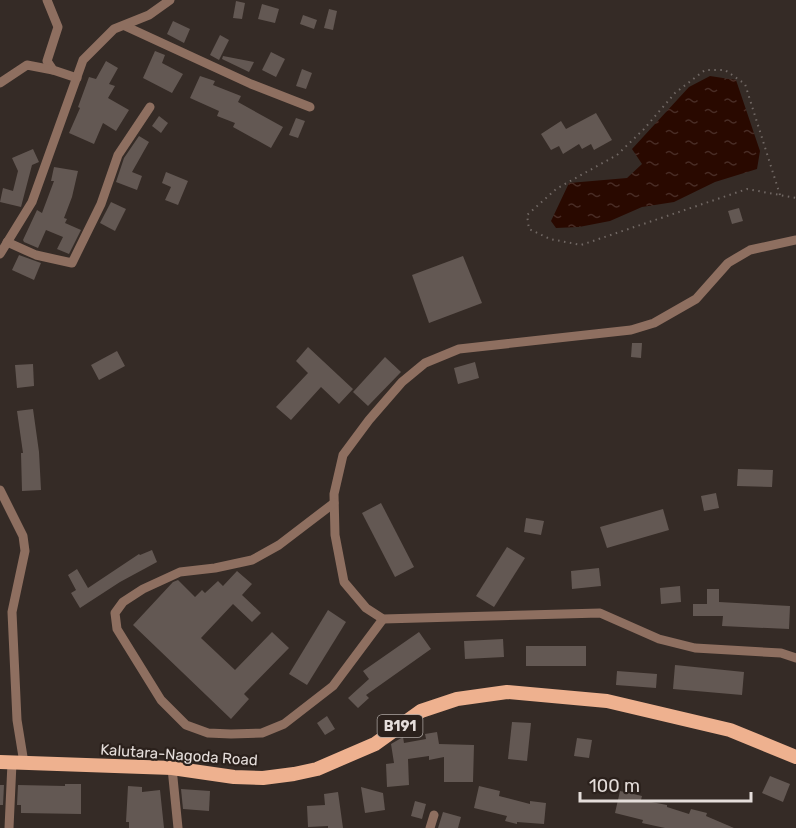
<svg xmlns="http://www.w3.org/2000/svg" width="796" height="828" viewBox="0 0 796 828" font-family="Rubik,sans-serif">
	<defs>
		<pattern id="water-ripples" width="26" height="14" patternUnits="userSpaceOnUse" patternTransform="scale(1.5)"><rect width="26" height="14" fill="#290900"/><path d="M2 4q2-2 4 0t4 0M15 11q2-2 4 0t4 0" fill="none" stroke="#482c25"/></pattern>
	</defs>
	<rect width="100%" height="100%" fill="#352b26"/>
	<polygon fill="url(#water-ripples)" points="710,76 736,80 760,151 757,169 715,182 674,202 642,207 610,221 579,227 556,228 551,221 569,183 627,178 642,164 632,149 689,87"/>
	<g fill="#635853">
		<polygon points="236,1 245,3 242,19 233,18"/>
		<polygon points="262,4 279,9 275,23 258,19"/>
		<polygon points="329,9 337,11 333,30 324,28"/>
		<polygon points="303,15 317,20 314,29 300,24"/>
		<polygon points="173,21 190,29 184,43 167,34"/>
		<polygon points="220,35 229,40 219,60 210,55"/>
		<polygon points="155,51 165,55 162,63 183,74 172,93 143,78"/>
		<polygon points="271,52 285,59 276,77 262,70"/>
		<polygon points="223,56 254,62 249,72 222,59"/>
		<polygon points="106,61 118,68 109,84 115,86 108,98 129,110 116,131 103,123 94,144 69,133 80,108 78,107 89,77 96,79"/>
		<polygon points="302,69 312,73 306,89 296,86"/>
		<polygon points="200,76 215,81 213,85 241,96 238,102 283,127 271,148 233,127 235,123 217,116 219,111 190,98"/>
		<polygon points="596,113 612,140 594,150 591,144 582,149 579,144 563,154 559,146 551,150 541,134 561,121 566,129"/>
		<polygon points="159,116 168,123 161,133 152,126"/>
		<polygon points="296,118 305,121 298,138 289,135"/>
		<polygon points="139,136 149,142 132,172 142,176 137,190 116,182 124,158"/>
		<polygon points="33,149 39,162 32,165 21,207 0,202 3,188 13,191 18,171 12,158"/>
		<polygon points="54,167 78,171 72,197 64,218 67,219 65,223 81,230 69,254 57,249 63,237 46,230 38,248 24,242 23,240 37,210 42,213 54,181 51,181"/>
		<polygon points="166,172 188,181 178,205 165,200 171,187 162,183"/>
		<polygon points="111,202 126,209 115,231 100,223"/>
		<polygon points="739,208 743,221 732,224 728,211"/>
		<polygon points="19,255 41,263 34,280 12,270"/>
		<polygon points="463,256 482,303 429,323 412,275"/>
		<polygon points="632,343 642,343 641,358 631,357"/>
		<polygon points="308,347 353,389 339,404 321,387 291,420 276,407 308,373 296,361"/>
		<polygon points="117,351 125,366 99,380 91,365"/>
		<polygon points="385,357 401,372 368,406 353,392"/>
		<polygon points="475,362 479,378 458,384 454,368"/>
		<polygon points="33,364 34,386 17,388 15,365"/>
		<polygon points="33,409 39,452 41,490 22,491 21,453 23,453 17,411"/>
		<polygon points="738,469 773,470 772,487 737,486"/>
		<polygon points="716,493 719,508 704,511 701,496"/>
		<polygon points="381,503 414,567 395,577 362,513"/>
		<polygon points="663,509 669,530 607,548 600,527"/>
		<polygon points="526,518 544,521 541,535 524,532"/>
		<polygon points="507,547 525,558 494,607 476,596"/>
		<polygon points="152,550 157,562 120,582 80,608 71,593 76,590 68,575 77,569 88,588 139,554 140,555"/>
		<polygon points="599,568 601,586 572,589 571,571"/>
		<polygon points="237,571 252,584 242,595 261,613 252,622 233,604 201,638 235,670 272,632 289,648 244,694 249,699 231,719 133,625 173,582 178,580 195,597 202,590 205,593 218,581 223,586"/>
		<polygon points="680,586 681,602 661,604 660,588"/>
		<polygon points="707,589 719,589 719,602 790,606 789,629 722,626 723,616 693,616 693,604 707,604"/>
		<polygon points="328,610 346,622 307,685 289,674"/>
		<polygon points="419,632 431,649 366,695 369,698 358,708 348,698 369,679 363,671"/>
		<polygon points="503,639 504,657 465,659 464,641"/>
		<rect x="526" y="646" width="60" height="20"/>
		<polygon points="675,665 744,672 742,695 673,689"/>
		<polygon points="617,671 657,674 656,688 616,685"/>
		<polygon points="327,716 335,729 325,735 317,723"/>
		<polygon points="512,722 531,723 527,761 508,759"/>
		<polygon points="437,732 439,744 474,745 473,782 444,782 444,757 429,760 429,756 408,759 409,785 387,787 386,764 394,763 391,744 403,737 404,743 426,739 425,734"/>
		<polygon points="577,738 592,740 589,758 574,756"/>
		<polygon points="770,776 790,784 783,802 762,793"/>
		<polygon points="65,784 81,784 81,814 21,813 21,805 17,805 18,785 65,786"/>
		<polygon points="0,785 4,785 3,805 0,805"/>
		<polygon points="128,786 142,787 142,792 160,790 164,828 129,828 129,822 126,822"/>
		<polygon points="479,786 500,791 499,796 530,804 530,801 546,803 544,824 517,822 517,824 505,821 507,816 474,808"/>
		<polygon points="361,787 383,793 385,810 365,813"/>
		<polygon points="181,789 210,791 209,811 183,809"/>
		<polygon points="620,791 642,796 641,800 667,805 667,807 689,814 691,809 707,813 706,816 734,828 665,828 642,823 643,820 615,813"/>
		<polygon points="338,792 343,828 328,828 328,826 308,827 307,806 325,805 324,794"/>
		<polygon points="415,801 426,804 422,819 411,816"/>
		<polygon points="443,812 461,817 458,828 438,828"/>
	</g>
	<g fill="none" stroke-linecap="round" stroke-linejoin="round">
		<polyline stroke="#716864" stroke-width="2" stroke-dasharray="1.5 4.5" stroke-linecap="butt" points="780,195 745,84 725,70 705,70 675,93 644,129 617,155 556,189 527,215 529,229 550,239 581,245 747,189 796,198"/>
		<g stroke="#8e6f60" stroke-width="9">
			<polyline points="47,0 58,27 47,61 53,70 77,78"/>
			<polyline points="125,26 251,84 310,107"/>
			<polyline points="0,83 27,65 53,70"/>
			<polyline points="796,240 750,250 728,263 696,299 654,323 631,330 459,349 425,363 402,382 369,420 343,455 334,494 335,535 344,582 366,608 383,619 600,613 659,639 695,648 781,653 796,658"/>
			<polyline points="7,242 36,255 72,263 101,204 118,155 150,107"/>
			<polyline points="0,254 32,202 83,60 114,29 149,15 170,0"/>
			<polyline points="0,490 23,536 25,551 12,612 17,720 24,763"/>
			<polyline points="334,503 279,545 252,560 215,568 180,572 143,589 123,602 115,613 117,629 161,700 186,725 208,733 231,734 262,733 284,724 333,686 383,619"/>
			<polyline points="172,768 178,828"/>
			<polyline points="9,828 12,763"/>
			<polyline points="430,828 434,815"/>
		</g>
		<polyline stroke="#eeb18f" stroke-width="14" points="0,762 172,768 234,777 263,778 294,774 317,769 375,744 421,711 457,699 507,692 607,701 730,730 796,757"/>
	</g>
	<g text-anchor="middle" stroke-width="4.5" stroke-linejoin="round" paint-order="stroke">
		<rect fill="#2b211c" stroke="#aca5a1" stroke-width="1.5" x="377.5" y="715" width="45" height="22" rx="4.5"/>
		<g font-size="14" font-weight="bold" fill="#e4ddda">
			<text x="400" y="731">B191</text>
		</g>
		<g font-size="15" fill="#e4ddda" stroke="#2b211c">
			<text transform="translate(179 755) rotate(4)" y="5">Kalutara-Nagoda Road</text>
		</g>
	</g>
	<path d="M580 792v9h171v-9" fill="none" stroke="#e4ddda" stroke-width="3"/>
	<text x="589" y="792" font-size="18" fill="#e4ddda" stroke="#2b211c" stroke-width="4.5" paint-order="stroke">100 m</text>
</svg>
